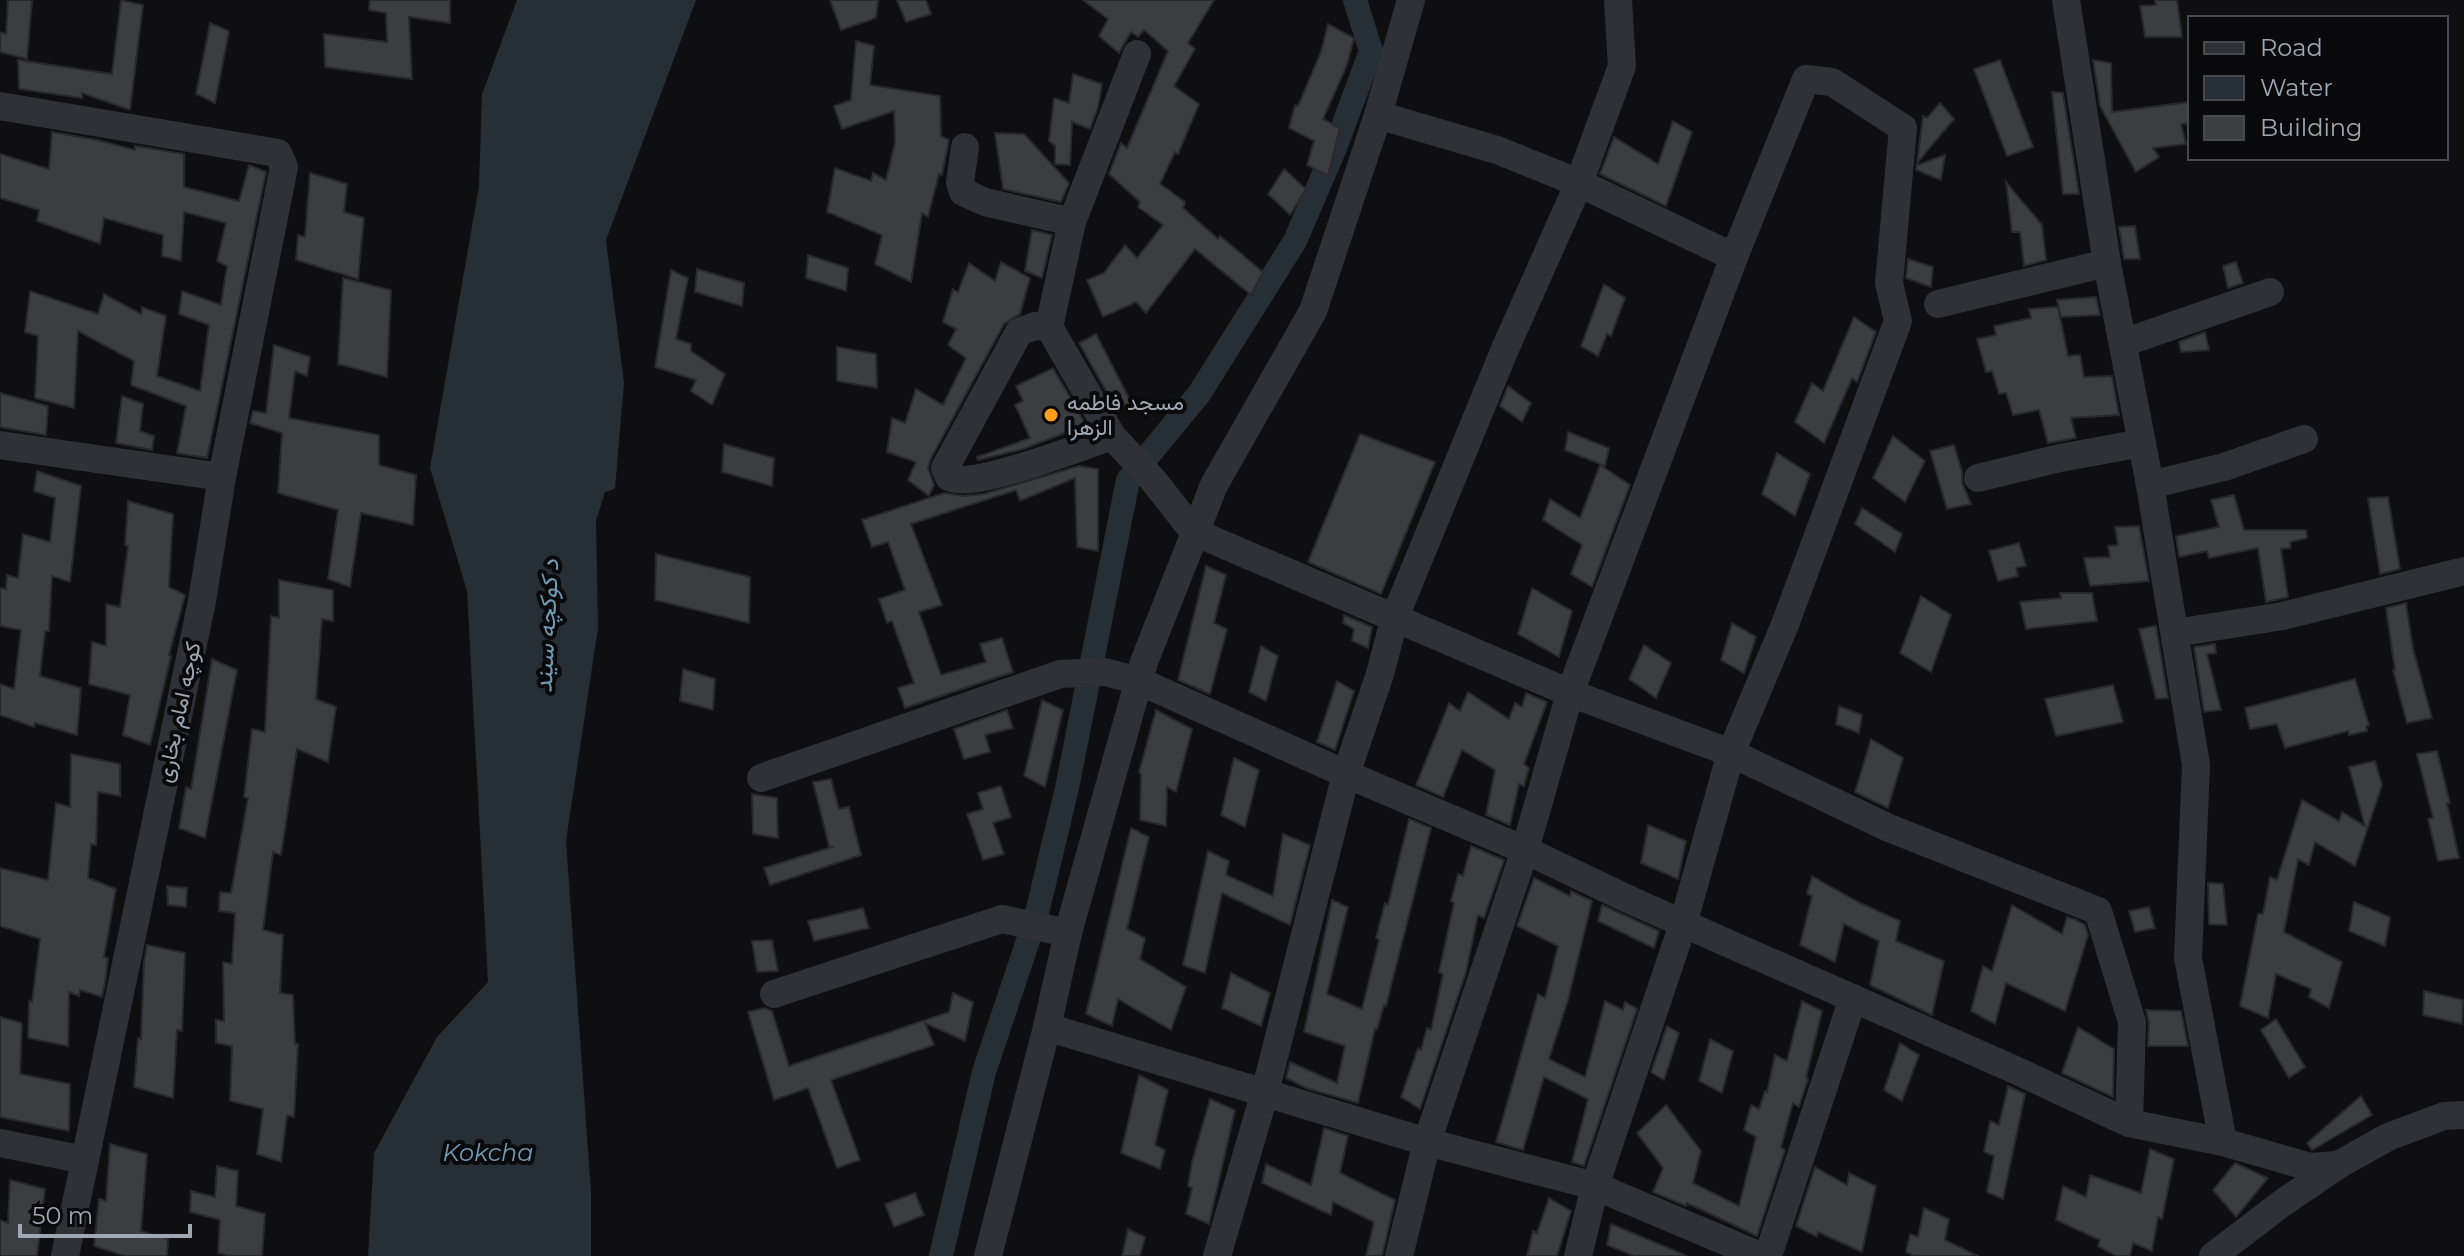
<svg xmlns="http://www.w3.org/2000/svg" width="2464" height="1256" viewBox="0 0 2464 1256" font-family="Montserrat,Vazirmatn,sans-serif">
	<rect width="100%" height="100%" fill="#0f0f11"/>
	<polygon fill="#252f35" points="517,0 696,0 606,240 624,383 615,489 605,492 596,521 598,628 566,841 591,1192 591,1256 368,1256 374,1153 437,1037 488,982 467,591 430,468 479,186 482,94"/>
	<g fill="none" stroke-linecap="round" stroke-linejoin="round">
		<polyline stroke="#252f35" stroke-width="24" points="941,1256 984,1072 1036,917 1067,788 1128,480 1199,394 1295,241 1335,148 1371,51 1355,0"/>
	</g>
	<g fill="#3b3d41" stroke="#29292d" stroke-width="2">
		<polygon points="8,0 32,0 27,59 0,52 0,32 6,34"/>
		<polygon points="121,0 143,5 130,110 82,93 82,98 19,89 18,60 112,74"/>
		<polygon points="370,0 450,0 450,23 409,17 412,79 325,67 324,34 387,42 386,13 369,10"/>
		<polygon points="830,0 878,0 876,18 841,30"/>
		<polygon points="897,0 926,0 931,14 906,22"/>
		<polygon points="1083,0 1214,0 1188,43 1195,49 1174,86 1199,104 1178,154 1175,152 1160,184 1185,202 1183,208 1218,239 1220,236 1263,272 1251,295 1195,249 1146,313 1136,302 1103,317 1087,280 1104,273 1125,245 1137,258 1163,225 1138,207 1140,202 1109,174 1121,143 1127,148 1168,51 1144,30 1138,37 1131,32 1119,53 1099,36 1108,19"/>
		<polygon points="2155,0 2177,0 2182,37 2145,37 2140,6 2156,5"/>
		<polygon points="210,23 229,31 215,103 196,94"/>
		<polygon points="1328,24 1354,38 1347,65 1323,119 1340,128 1328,176 1307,165 1314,141 1289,128 1295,105 1298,106 1321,52"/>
		<polygon points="856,41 874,46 870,85 940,96 941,136 949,140 942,175 939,174 928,217 922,213 911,282 875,264 882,235 827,212 835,168 871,181 873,173 886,180 895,143 894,111 842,129 834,106 851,100"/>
		<polygon points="2000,60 2033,147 2007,156 1974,69"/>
		<polygon points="2093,60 2111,63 2112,112 2190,102 2190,123 2181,124 2186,144 2153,148 2159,157 2136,172 2100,106"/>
		<polygon points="1073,74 1102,84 1098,107 1090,129 1072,122 1070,165 1055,164 1055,146 1049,141 1054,98 1069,103"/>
		<polygon points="2052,92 2063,93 2079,194 2063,194"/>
		<polygon points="1940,103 1954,119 1917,163 1923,116 1927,118"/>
		<polygon points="1673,121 1692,132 1666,206 1600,174 1614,137 1658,164"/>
		<polygon points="52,132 97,140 135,150 135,146 184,154 184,187 239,201 249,165 266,172 207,458 177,453 186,406 131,385 134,361 78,331 74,408 35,398 38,336 25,332 30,291 98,314 104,294 141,314 142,307 166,316 157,376 200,391 209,325 179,314 182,291 221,305 227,266 217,261 226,223 184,212 181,261 162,256 163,235 104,218 100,244 37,221 39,210 0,198 0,154 49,169"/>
		<polygon points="995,133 1024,134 1069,183 1061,202 1003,189"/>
		<polygon points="1945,155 1941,180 1916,170 1917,165"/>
		<polygon points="1284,169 1306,189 1290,215 1268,194"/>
		<polygon points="310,173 347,184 344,212 364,218 358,279 296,260 298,235 305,237"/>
		<polygon points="2006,182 2042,225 2046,260 2024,266 2020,232 2012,232"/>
		<polygon points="2135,226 2140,259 2124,259 2119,227"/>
		<polygon points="1032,230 1052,235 1042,278 1025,271"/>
		<polygon points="808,255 848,268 846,291 806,278"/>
		<polygon points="1908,259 1933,267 1931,287 1906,278"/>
		<polygon points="1001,262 1030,278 1020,314 1004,324 930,460 928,468 934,485 929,496 908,480 916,462 887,452 892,418 905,423 916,389 943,405 966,358 948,345 956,329 943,322 953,289 958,292 969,263 995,281"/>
		<polygon points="2236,262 2243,283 2228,288 2223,266"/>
		<polygon points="697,269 744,283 742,306 695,292"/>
		<polygon points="671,270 688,278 676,339 691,344 691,351 725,374 712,405 691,391 696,380 655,367"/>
		<polygon points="343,278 391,290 387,377 338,364"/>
		<polygon points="1604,284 1625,298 1611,336 1607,334 1598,356 1581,346"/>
		<polygon points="2096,297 2100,315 2061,317 2057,300"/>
		<polygon points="2058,307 2068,356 2080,355 2084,377 2112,376 2119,415 2071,418 2076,438 2048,443 2039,410 2013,415 2006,393 1999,394 1992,371 1986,372 1977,339 1996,335 1994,326 2031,318 2029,309"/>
		<polygon points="1854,317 1876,332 1857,382 1852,378 1824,443 1795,422 1812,383 1823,391"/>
		<polygon points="2205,332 2209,350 2181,352 2179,342"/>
		<polygon points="1096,334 1132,404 1118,412 1079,343"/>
		<polygon points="274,345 310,357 307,376 295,371 289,418 379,435 379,465 416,475 413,525 361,513 350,587 328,579 338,510 278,493 282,433 250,423 253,411 266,413"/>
		<polygon points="837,347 876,354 877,388 837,381"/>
		<polygon points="1053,368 1086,425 1023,449 978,460 977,457 1030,438 1015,405 1023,401 1016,386"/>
		<polygon points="1508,386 1531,403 1522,422 1500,406"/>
		<polygon points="0,393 48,406 46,435 0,427"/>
		<polygon points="122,396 143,404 140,431 154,436 152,450 116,443"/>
		<polygon points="1568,432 1609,448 1605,466 1565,450"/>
		<polygon points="1360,434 1435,462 1381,594 1308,562"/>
		<polygon points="1893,436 1925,461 1905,502 1873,478"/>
		<polygon points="724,444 774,458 772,486 722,472"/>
		<polygon points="1954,445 1962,472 1962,483 1971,504 1947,509 1930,451"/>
		<polygon points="1777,453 1810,474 1795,516 1762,494"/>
		<polygon points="1600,465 1630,485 1592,587 1571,574 1582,545 1543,520 1550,499 1580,518"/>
		<polygon points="1079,466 1098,469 1098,551 1077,547 1075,478 1020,501 1016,490 911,524 942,605 919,612 941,675 986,662 980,644 1002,638 1013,672 905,708 898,688 914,683 892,621 887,623 879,599 905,590 888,542 872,547 862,520 944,493 963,496 984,494"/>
		<polygon points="37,471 81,486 70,582 52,576 49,631 45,631 40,676 81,688 77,735 35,723 34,727 0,715 0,684 14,689 21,630 0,626 0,588 6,589 7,575 18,578 23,534 50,542 55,498 34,491"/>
		<polygon points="2234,495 2244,530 2306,530 2307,538 2290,542 2291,548 2281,549 2288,597 2266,602 2258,548 2209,558 2207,551 2179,557 2176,536 2219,527 2211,500"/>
		<polygon points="2388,497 2400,569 2380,574 2368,498"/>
		<polygon points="128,501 173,514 169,587 185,595 169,655 171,656 150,745 123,735 130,695 89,684 92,642 106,646 106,604 120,607 128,546 125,545"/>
		<polygon points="1862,508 1902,534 1895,552 1855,524"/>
		<polygon points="2139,526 2149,581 2090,586 2084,558 2110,557 2108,546 2118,545 2115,527"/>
		<polygon points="2019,543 2026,566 2016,568 2018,576 1998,581 1989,551"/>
		<polygon points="656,554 750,577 749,623 655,600"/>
		<polygon points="1206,566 1226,575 1214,623 1227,629 1210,694 1178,680"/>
		<polygon points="279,580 333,590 333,621 322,619 316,699 336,707 328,762 297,749 281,855 273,852 263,930 283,935 280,993 293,995 295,1044 298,1044 294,1117 287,1115 281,1162 257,1154 263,1109 230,1101 232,1046 216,1043 216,1020 224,1021 223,962 232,964 235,913 219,911 220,892 231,893 248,798 244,797 252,729 265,732 271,616 279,618"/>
		<polygon points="1532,588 1572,611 1559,657 1518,634"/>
		<polygon points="2060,593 2092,593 2097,621 2026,629 2020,602 2061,598"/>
		<polygon points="1921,596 1951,615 1931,672 1900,653"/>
		<polygon points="2406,603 2413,649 2432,718 2407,723 2393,670 2395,670 2386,608"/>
		<polygon points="1344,615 1372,627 1368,648 1352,641 1354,629 1343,623"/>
		<polygon points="1732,623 1756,637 1744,673 1721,660"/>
		<polygon points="2156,626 2168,698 2156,699 2139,629"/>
		<polygon points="2215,644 2216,653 2207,654 2221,710 2204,712 2194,647"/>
		<polygon points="1644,645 1671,663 1656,698 1629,679"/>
		<polygon points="1261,646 1278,656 1266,701 1249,692"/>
		<polygon points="212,659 237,670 205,838 179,828 186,787 191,789"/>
		<polygon points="683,669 715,679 713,710 680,701"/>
		<polygon points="2355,679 2369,725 2366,726 2367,731 2349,735 2348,731 2285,748 2277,724 2250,729 2245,708"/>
		<polygon points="1337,681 1354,691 1335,750 1317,742"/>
		<polygon points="2113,685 2123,722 2056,736 2045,699"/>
		<polygon points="1468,692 1509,719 1515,703 1522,707 1526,693 1547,702 1524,764 1529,768 1524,786 1519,784 1510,825 1486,815 1495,770 1462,750 1443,797 1416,785 1449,703 1460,711"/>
		<polygon points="1042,700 1063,710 1045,787 1024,776"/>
		<polygon points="1839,706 1862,715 1859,733 1836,724"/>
		<polygon points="1007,710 1013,728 985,735 990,752 964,759 954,729"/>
		<polygon points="1156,710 1192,729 1176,792 1167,787 1166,826 1140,820 1141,774 1139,772"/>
		<polygon points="1871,739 1903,758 1888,808 1855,792"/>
		<polygon points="2437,751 2450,803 2447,803 2459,858 2438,861 2428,819 2433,818 2417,754"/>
		<polygon points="71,754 120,764 120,796 98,792 96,845 91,844 88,878 116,889 104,957 108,958 105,983 102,997 80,990 79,996 69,992 68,1046 28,1038 29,1001 32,1002 40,939 0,926 0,868 48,880 56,803 70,807"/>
		<polygon points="1234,758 1259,770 1245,827 1221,815"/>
		<polygon points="2375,761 2382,785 2355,866 2315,842 2309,865 2298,859 2284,932 2342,962 2329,1008 2309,997 2311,989 2276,974 2268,1018 2240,1006 2258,914 2263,914 2270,877 2277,880 2302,800 2339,821 2342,812 2365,826 2349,767"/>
		<polygon points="831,779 839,809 849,807 861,855 770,885 764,868 832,847 829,846 813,782"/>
		<polygon points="1001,786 1011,817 993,823 1004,854 983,860 967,814 983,809 978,793"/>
		<polygon points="752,794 777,798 778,838 753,834"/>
		<polygon points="1409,819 1431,828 1386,1006 1384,1005 1377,1030 1375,1029 1358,1103 1306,1088 1286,1078 1290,1062 1337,1083 1345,1046 1304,1032 1332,900 1348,907 1327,994 1362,1009 1379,940 1376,938 1385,903 1388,905"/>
		<polygon points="1648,825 1686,841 1678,879 1641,863"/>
		<polygon points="1131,828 1149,837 1127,929 1145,938 1140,959 1186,987 1171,1030 1118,999 1112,1026 1086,1014"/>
		<polygon points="1283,834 1310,845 1290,925 1222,893 1205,973 1183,965 1208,851 1229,861 1226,875 1273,896"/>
		<polygon points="1471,846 1504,860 1484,918 1478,915 1466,972 1420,1109 1401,1097 1418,1048 1421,1050 1427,1028 1431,1030 1443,974 1439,972 1454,903 1451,901 1458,874 1463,876"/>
		<polygon points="1812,876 1858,902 1900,921 1896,941 1944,961 1932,1015 1870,985 1879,941 1844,924 1835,962 1800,945 1812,896 1807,894"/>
		<polygon points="1534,878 1570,896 1571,891 1592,901 1568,1000 1549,1059 1585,1077 1605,1001 1623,1010 1625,1002 1637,1009 1584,1166 1572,1162 1588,1099 1544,1077 1523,1150 1496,1142 1538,994 1545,998 1558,946 1517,926"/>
		<polygon points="2208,883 2223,884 2227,925 2209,924"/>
		<polygon points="167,886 187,888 186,907 168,905"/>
		<polygon points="2354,902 2390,917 2385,946 2349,931"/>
		<polygon points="1602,905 1659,931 1654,948 1598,921"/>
		<polygon points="2012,905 2062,934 2067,917 2076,920 2085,925 2088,935 2065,1011 2006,983 1995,1024 1971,1011 1983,966 1992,971"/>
		<polygon points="2149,907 2155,928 2135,932 2129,911"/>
		<polygon points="863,908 869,928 814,941 808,921"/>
		<polygon points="772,940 778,971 757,972 752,941"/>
		<polygon points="147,945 185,953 182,1031 177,1030 173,1098 134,1087 138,1038 141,1039 144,962"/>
		<polygon points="1231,973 1270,993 1261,1026 1222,1008"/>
		<polygon points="2424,991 2463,1000 2462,1024 2423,1015"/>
		<polygon points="953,993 973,1002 965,1041 925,1023 934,1045 831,1080 860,1160 837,1168 808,1088 774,1100 748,1012 765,1008 772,1011 789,1066 949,1012"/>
		<polygon points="1802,1001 1822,1011 1806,1078 1808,1079 1799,1107 1793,1103 1781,1147 1785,1150 1757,1236 1687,1203 1686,1206 1653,1192 1663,1168 1637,1133 1666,1105 1701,1151 1693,1183 1739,1206 1756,1137 1744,1130 1751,1105 1759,1109 1765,1091 1767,1092 1775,1055 1787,1061"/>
		<polygon points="2146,1010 2181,1011 2188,1046 2148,1046 2149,1022"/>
		<polygon points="0,1017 22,1023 20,1074 70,1084 69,1131 0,1117"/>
		<polygon points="2276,1019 2305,1067 2289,1078 2261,1030"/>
		<polygon points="1667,1026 1679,1033 1664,1080 1651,1072"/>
		<polygon points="2078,1027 2114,1049 2113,1097 2062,1073"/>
		<polygon points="1710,1039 1733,1051 1722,1093 1699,1081"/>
		<polygon points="1900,1043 1919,1055 1902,1101 1884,1090"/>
		<polygon points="1139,1075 1168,1090 1155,1145 1165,1150 1160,1169 1121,1153"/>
		<polygon points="2008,1086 2025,1094 2003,1199 1987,1192 1994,1156 1984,1152 1990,1121 1999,1125"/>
		<polygon points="2361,1096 2372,1115 2312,1150 2307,1143"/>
		<polygon points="1210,1099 1235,1110 1209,1224 1186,1214 1192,1188 1188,1186 1192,1162"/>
		<polygon points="1324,1128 1348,1136 1340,1173 1395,1200 1382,1256 1366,1256 1374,1222 1333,1202 1331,1215 1262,1183 1266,1164 1311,1185"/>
		<polygon points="110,1144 147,1154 141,1231 168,1239 167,1256 125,1256 94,1246 99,1199 106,1201"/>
		<polygon points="2150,1149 2174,1159 2162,1219 2158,1217 2152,1251 2133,1243 2130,1256 2116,1256 2098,1246 2100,1240 2056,1220 2063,1186 2086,1197 2090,1175 2141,1193"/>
		<polygon points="2235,1163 2268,1178 2236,1217 2213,1190"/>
		<polygon points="217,1166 238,1171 236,1206 265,1214 262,1256 230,1256 218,1253 220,1220 190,1212 191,1191 215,1197"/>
		<polygon points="1815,1167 1847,1185 1849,1173 1876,1186 1862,1252 1818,1232 1817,1237 1796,1226"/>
		<polygon points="10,1180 45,1189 37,1256 0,1256 0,1220 8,1223"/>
		<polygon points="915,1193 924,1215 894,1227 885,1204"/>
		<polygon points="1549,1198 1571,1211 1557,1256 1527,1256 1533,1231 1537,1233"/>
		<polygon points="1924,1208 1949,1219 1945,1240 1978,1256 1914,1256 1906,1252 1910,1234 1918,1237"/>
		<polygon points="1611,1224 1687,1256 1634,1256 1607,1245"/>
		<polygon points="1128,1229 1145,1237 1140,1256 1122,1256"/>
	</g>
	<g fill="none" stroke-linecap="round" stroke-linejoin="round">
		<g stroke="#303136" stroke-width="28">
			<polyline points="2066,0 2107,263 2150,485 2196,765 2188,958 2223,1142"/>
			<polyline points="1137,54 1072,222 1049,327 1112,436 1153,480 1194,532 1570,693 1731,753 1889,828 2098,911 2132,1022 2129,1123"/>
			<polyline points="0,106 278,153 284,167 222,477 202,601 65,1256"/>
			<polyline points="1378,115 1497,150 1579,183 1734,257"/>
			<polyline points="965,147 960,182 963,192 985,202 1072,222"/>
			<polyline points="1938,304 2107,263"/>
			<path d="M1049,327L1035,326L1019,332L945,468L949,477C973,490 1082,446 1112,436"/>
			<polyline points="2123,343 2270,292"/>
			<polyline points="0,445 222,477"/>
			<polyline points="1978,478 2060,458 2142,443"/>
			<polyline points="2150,485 2224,467 2304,439"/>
			<polyline points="2175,633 2283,616 2464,571"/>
			<polyline points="761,778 1060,674 1105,672 1139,681 1346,774 1525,850 1630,900 2013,1069 2129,1123 2223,1142 2310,1167 2338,1165 2388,1137 2444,1116 2464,1115"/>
			<polyline points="774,994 1002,919 1068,933"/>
			<polyline points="1047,1027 1427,1142 1595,1186 1760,1256"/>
			<polyline points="0,1143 85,1160"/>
			<polyline points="988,1256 1047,1027 1068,933 1144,662 1214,485 1313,311 1378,115 1411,0"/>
			<polyline points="1217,1256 1265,1092 1346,774 1380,674 1395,617 1505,349 1579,183 1622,66 1618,0"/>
			<polyline points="1399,1256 1427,1142 1525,850 1570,693 1734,257 1806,79 1832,82 1903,128 1889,283 1898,321 1784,627 1731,753 1683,924 1595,1186 1578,1256"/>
			<polyline points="1768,1256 1853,998"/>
			<polyline points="2213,1256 2281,1204 2337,1166"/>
		</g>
	</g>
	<circle fill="#ff9f19" stroke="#0a0a0c" stroke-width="3" cx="1051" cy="415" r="8"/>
	<g text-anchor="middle" stroke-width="8" stroke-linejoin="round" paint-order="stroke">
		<g font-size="22" fill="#9fa7b3" stroke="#0a0a0c" text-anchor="start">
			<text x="1067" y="410">مسجد فاطمه<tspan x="1067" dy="25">الزهرا</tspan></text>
		</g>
		<g font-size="22" fill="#9fa7b3" stroke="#0a0a0c">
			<text transform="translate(178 712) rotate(-78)" y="8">کوچه امام بخاری</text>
		</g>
		<g font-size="24" font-style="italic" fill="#719ab3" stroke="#0a0a0c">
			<text transform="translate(547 626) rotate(-87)" y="8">د کوکچه سیند</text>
			<text x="488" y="1161">Kokcha</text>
		</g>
	</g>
	<rect x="2188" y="16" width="260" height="144" fill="#0a0a0c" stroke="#46494f" stroke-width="2"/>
	<rect x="2204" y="42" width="40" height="12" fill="#303136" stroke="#46494f" stroke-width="2"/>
	<text x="2260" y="56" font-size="24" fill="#9fa7b3">Road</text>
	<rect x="2204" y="76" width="40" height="24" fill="#252f35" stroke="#46494f" stroke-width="2"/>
	<text x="2260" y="96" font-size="24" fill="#9fa7b3">Water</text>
	<rect x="2204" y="116" width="40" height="24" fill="#3b3d41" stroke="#46494f" stroke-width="2"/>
	<text x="2260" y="136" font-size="24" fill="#9fa7b3">Building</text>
	<path d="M20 1224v12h170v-12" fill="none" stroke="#9fa7b3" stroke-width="4"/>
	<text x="32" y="1224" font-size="24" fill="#9fa7b3" stroke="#0a0a0c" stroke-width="6" paint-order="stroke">50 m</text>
</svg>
